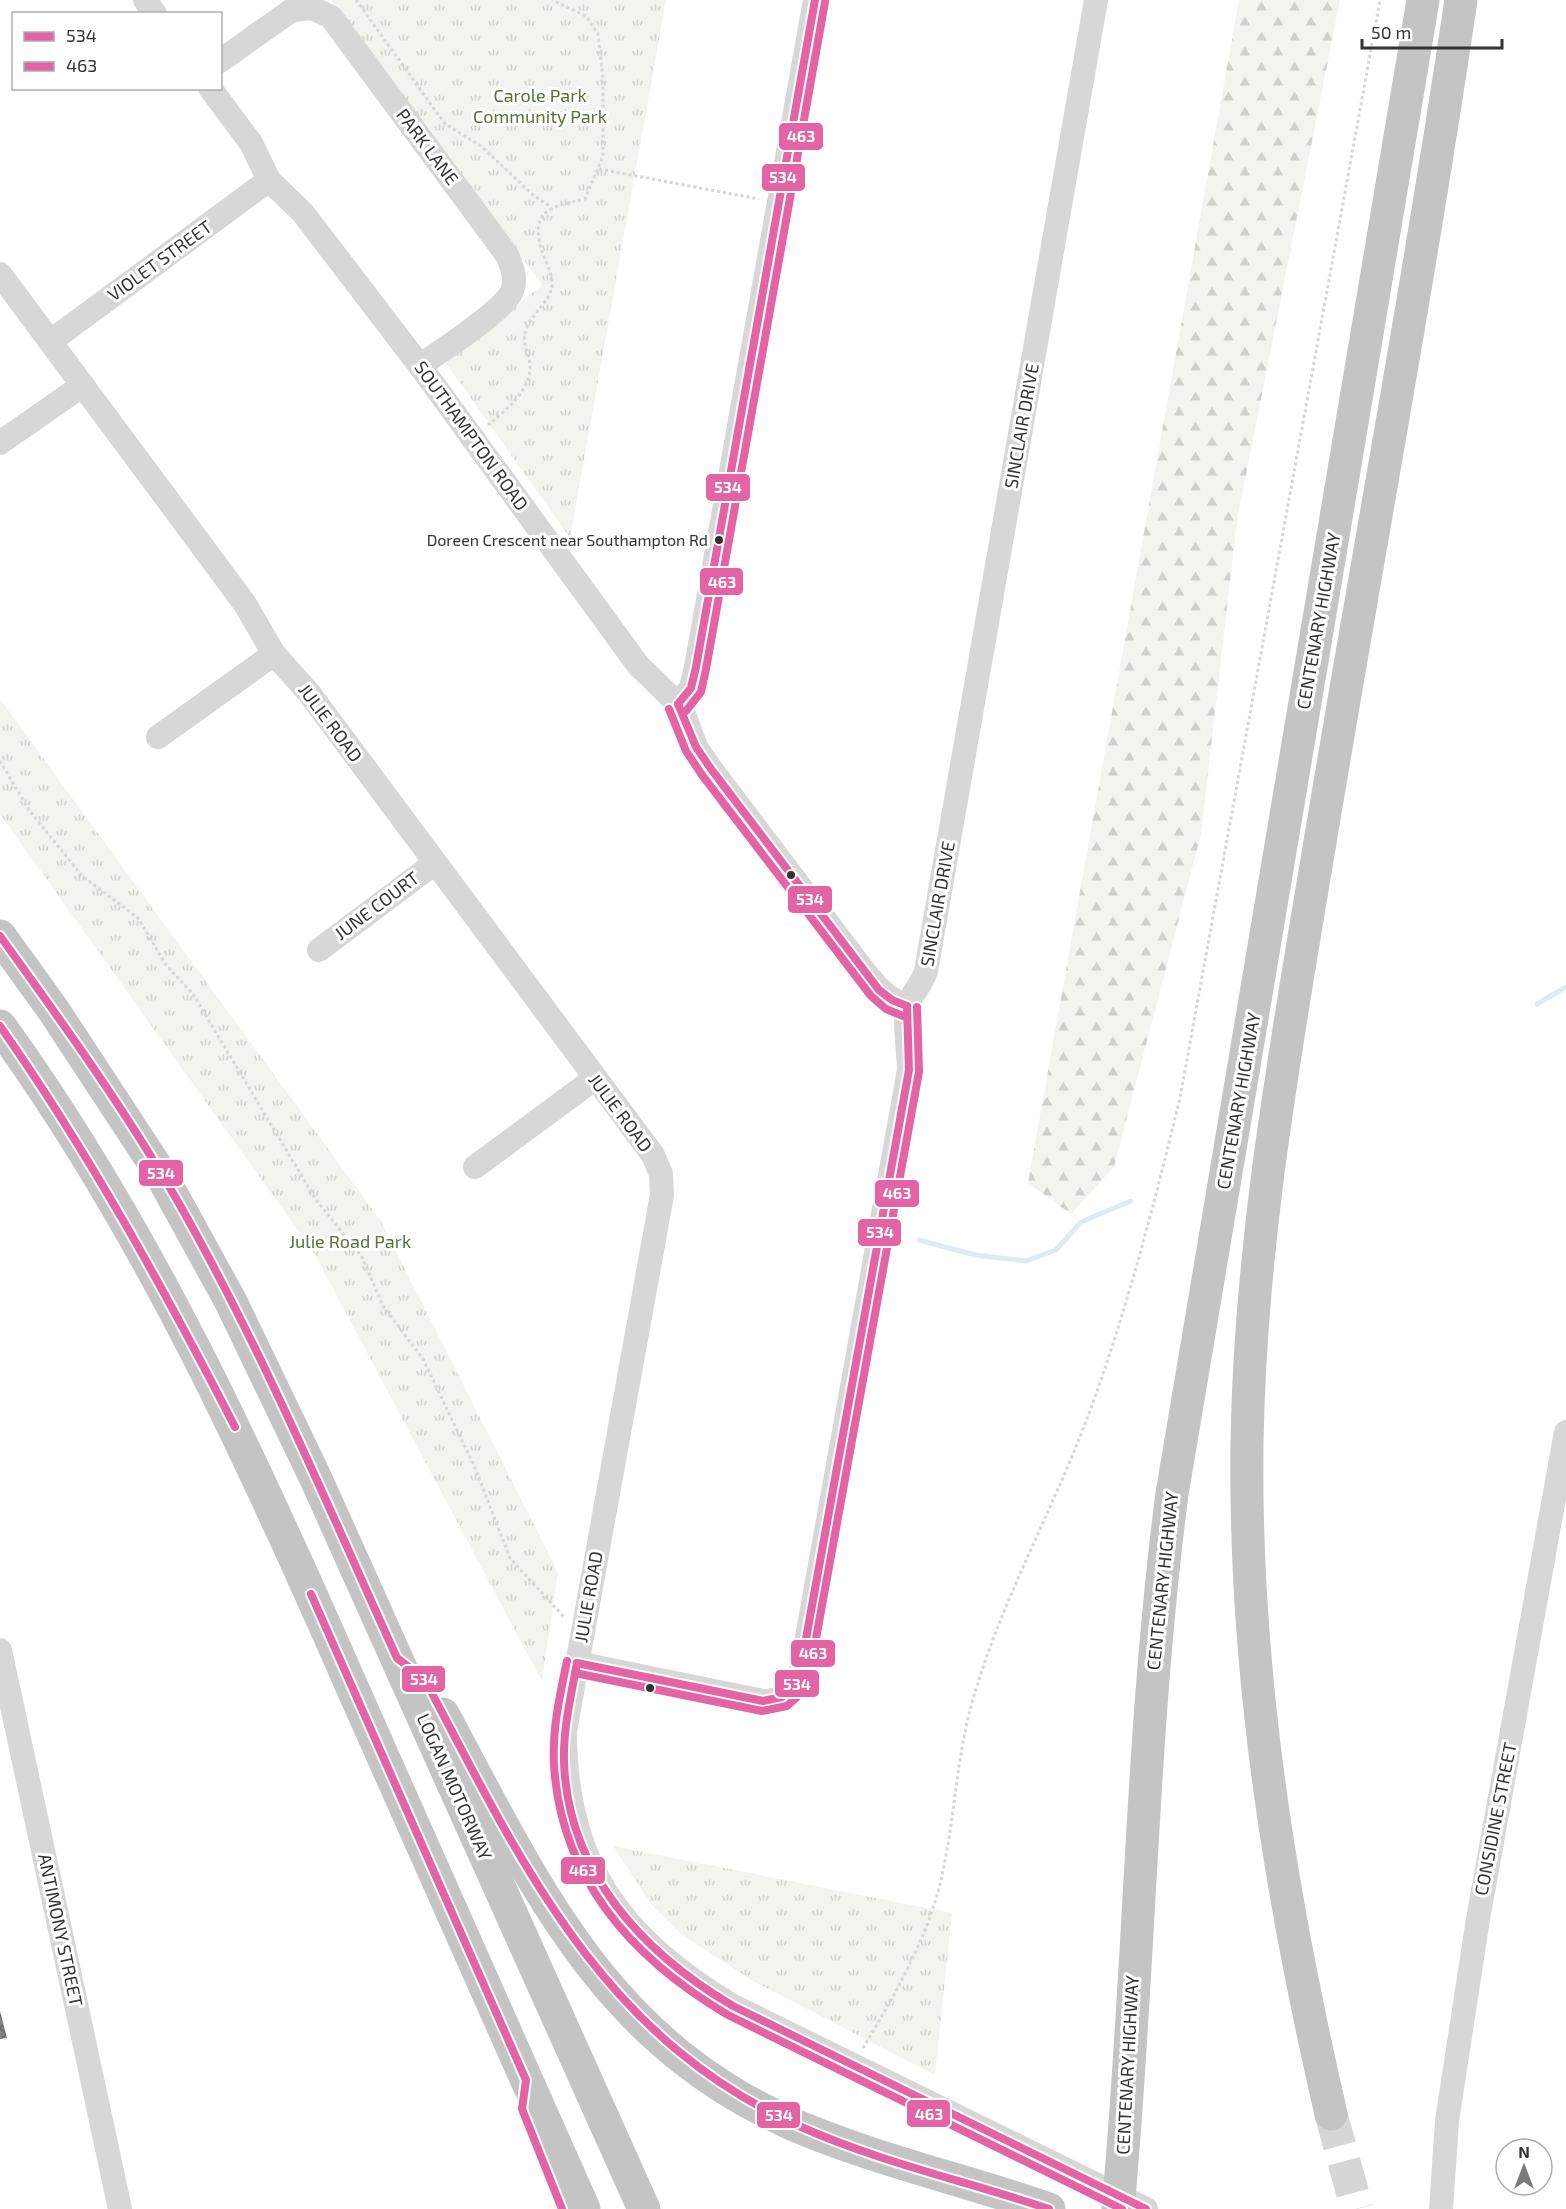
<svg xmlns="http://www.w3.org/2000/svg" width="1566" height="2209" viewBox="0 0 1566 2209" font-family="'Exo 2',sans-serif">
	<defs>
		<pattern id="grass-tufts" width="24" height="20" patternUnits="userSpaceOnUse" patternTransform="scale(1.5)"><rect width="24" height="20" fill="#f1f5ed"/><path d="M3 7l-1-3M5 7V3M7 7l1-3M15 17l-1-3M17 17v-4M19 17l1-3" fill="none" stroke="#cfd2cc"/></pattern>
		<pattern id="forest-firs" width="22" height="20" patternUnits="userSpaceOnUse" patternTransform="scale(1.5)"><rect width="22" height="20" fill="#f1f5ed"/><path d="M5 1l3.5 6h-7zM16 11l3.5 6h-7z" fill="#cfd2cc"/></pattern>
		<pattern id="building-cross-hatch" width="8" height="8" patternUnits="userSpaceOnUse" patternTransform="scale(1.5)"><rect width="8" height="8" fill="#818181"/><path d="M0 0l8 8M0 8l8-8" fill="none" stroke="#6a6a6a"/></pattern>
	</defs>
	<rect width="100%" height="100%" fill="#fff"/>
	<g fill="url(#grass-tufts)">
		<polygon points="331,0 666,0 570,538 446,363 542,285"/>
		<polygon points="0,699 380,1220 558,1572 542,1681 314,1253 0,814"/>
		<polygon points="613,1846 952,1913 935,2075 753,1981 681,1934 652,1905"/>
	</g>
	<polygon fill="url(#forest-firs)" points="1239,0 1340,0 1237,520 1201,834 1114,1167 1071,1214 1028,1183"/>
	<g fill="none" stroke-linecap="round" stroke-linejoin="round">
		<g stroke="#ddebf3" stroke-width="5">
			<polyline points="1537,1004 1566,987"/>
			<polyline points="919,1240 975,1255 1026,1261 1056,1250 1081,1222 1131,1201"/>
		</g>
	</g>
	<polygon fill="url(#building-cross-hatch)" points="0,2011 7,2038 0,2039"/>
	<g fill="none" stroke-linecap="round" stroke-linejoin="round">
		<polyline stroke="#d6d6d6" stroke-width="33" stroke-dasharray="33 16" stroke-linecap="butt" points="1331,2114 1357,2209"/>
		<g stroke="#d6d6d6" stroke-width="3" stroke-dasharray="3 3" stroke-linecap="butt">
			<polyline points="356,0 445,124 481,146 534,196 550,206"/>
			<polyline points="599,169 759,199"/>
			<path d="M488,425C507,409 536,387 529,358C525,346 522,339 527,327C533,312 555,298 552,280C551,271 546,262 543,254C528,210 550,207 585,199L603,156V78L598,34L586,16L552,0"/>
			<polyline points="0,761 29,810 82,876 138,918 166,965 193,994 316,1200 362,1257 383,1306 423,1359 475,1468 510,1558 564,1617"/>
			<path d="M863,2048C893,1998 924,1945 939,1888C955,1826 955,1761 973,1699C998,1611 1046,1522 1080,1437C1123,1326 1152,1213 1180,1098L1380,0"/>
		</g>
		<g stroke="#d7d7d7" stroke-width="24">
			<polyline points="145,0 155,14"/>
			<path d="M220,61L292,10L312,8L331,17L507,255C512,267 517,279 512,291C504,311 440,351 420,366"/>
			<path d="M210,88L251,143L269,180L303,213L420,366L638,665L678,704L685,717L696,747L711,769L861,967C875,985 885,998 907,1006"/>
			<path d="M0,274L245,604L274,654L309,693L653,1155L661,1174L662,1195L565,1731C565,1865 621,1939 733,2006L1146,2209"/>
			<polyline points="51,341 269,180"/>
			<polyline points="0,443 83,385"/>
			<polyline points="678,704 691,688 696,667 815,0"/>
			<polyline points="158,737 274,654"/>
			<polyline points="319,950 435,863"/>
			<polyline points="475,1167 594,1079"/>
			<polyline points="0,1650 120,2209"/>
			<path d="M577,1663L763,1701C780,1701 794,1692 800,1676L909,1070C909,1053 903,1017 908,1004C913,992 922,984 926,971L1096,0"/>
			<polyline points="1441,2209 1447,2121 1478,1919 1566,1432"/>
		</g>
		<g stroke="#c4c4c4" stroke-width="33">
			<polyline points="0,936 54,1011 159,1171 231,1302 316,1479 644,2209"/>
			<path d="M0,1026C147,1229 252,1459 352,1687C429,1861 506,2035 584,2209"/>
			<path d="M443,1714C536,1887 605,2044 799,2127C880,2161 966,2180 1049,2209"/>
			<path d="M1331,2114C1280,1893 1244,1672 1247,1444C1250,1243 1286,1046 1319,848C1366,565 1419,283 1461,0"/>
			<path d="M1118,2209C1140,1971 1141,1731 1172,1494L1423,0"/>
		</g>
		<g stroke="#fff" stroke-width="12">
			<g id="bus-1">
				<polyline points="678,704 691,688 696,667 815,0"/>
				<polyline points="678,704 696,747 711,769 879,990 892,1000 907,1006"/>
				<path d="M0,936C62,1022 124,1108 177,1200C261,1347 327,1504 397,1658L425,1680C520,1860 601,2038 799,2126C879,2162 966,2181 1049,2209"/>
				<path d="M0,1026C89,1153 164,1289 235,1427"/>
				<polyline points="311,1594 526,2080 522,2109 562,2209"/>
				<polyline points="577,1663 763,1701 782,1697 798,1683 909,1070 907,1006"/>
				<path d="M577,1663C571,1696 563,1728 564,1762C568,1873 643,1953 733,2006L1146,2209"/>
			</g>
		</g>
		<g stroke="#fff" stroke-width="12">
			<g id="bus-2">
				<polyline points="669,709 686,751 702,775 871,996 886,1009 903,1016"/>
				<polyline points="686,711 701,692 706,669 825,2"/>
				<path d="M567,1661C560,1695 552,1729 554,1765C561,1879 633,1959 728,2015L1122,2209"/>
				<polyline points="575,1673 762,1711 787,1706 807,1688 919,1072 917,1007"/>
			</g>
		</g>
		<use href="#bus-1" stroke="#e463a4" stroke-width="8"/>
		<use href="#bus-2" stroke="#e463a4" stroke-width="8"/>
	</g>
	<g fill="#333" stroke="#fff" stroke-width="2">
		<circle cx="719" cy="540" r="5"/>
		<circle cx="791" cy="875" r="5"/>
		<circle cx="650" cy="1688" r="5"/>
	</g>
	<g text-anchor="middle" stroke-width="6" stroke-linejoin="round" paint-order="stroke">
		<g font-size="16" fill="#333" stroke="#fff" text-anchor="end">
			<text x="708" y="546">Doreen Crescent near Southampton Rd</text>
		</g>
		<g font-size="18" fill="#56703f" stroke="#fff">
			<text x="540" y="102">Carole Park<tspan x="540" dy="21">Community Park</tspan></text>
			<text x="350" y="1248">Julie Road Park</text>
		</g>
		<g font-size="18" fill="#333" stroke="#fff">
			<text transform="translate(427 147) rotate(53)" y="6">PARK LANE</text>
			<text transform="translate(160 261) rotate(-36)" y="6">VIOLET STREET</text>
			<text transform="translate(1022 426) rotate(-80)" y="6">SINCLAIR DRIVE</text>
			<text transform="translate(471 436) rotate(54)" y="6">SOUTHAMPTON ROAD</text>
			<text transform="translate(1319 621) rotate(-80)" y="6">CENTENARY HIGHWAY</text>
			<text transform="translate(330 723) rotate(53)" y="6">JULIE ROAD</text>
			<text transform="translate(938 904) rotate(-80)" y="6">SINCLAIR DRIVE</text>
			<text transform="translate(377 906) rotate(-37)" y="6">JUNE COURT</text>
			<text transform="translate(1239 1101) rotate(-80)" y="6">CENTENARY HIGHWAY</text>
			<text transform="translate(620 1113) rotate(53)" y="6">JULIE ROAD</text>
			<text transform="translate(1163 1581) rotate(-84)" y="6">CENTENARY HIGHWAY</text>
			<text transform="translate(589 1597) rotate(-80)" y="6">JULIE ROAD</text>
			<text transform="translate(454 1787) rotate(66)" y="6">LOGAN MOTORWAY</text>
			<text transform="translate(1496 1819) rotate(-79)" y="6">CONSIDINE STREET</text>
			<text transform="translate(60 1930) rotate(78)" y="6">ANTIMONY STREET</text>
			<text transform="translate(1128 2065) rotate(-87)" y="6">CENTENARY HIGHWAY</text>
		</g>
	</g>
	<g stroke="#fff" stroke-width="2">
		<rect x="778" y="122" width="46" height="29" rx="6" fill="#e463a4"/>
		<rect x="761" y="163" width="45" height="29" rx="6" fill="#e463a4"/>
		<rect x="705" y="473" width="46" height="29" rx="6" fill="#e463a4"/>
		<rect x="699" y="567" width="45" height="29" rx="6" fill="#e463a4"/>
		<rect x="787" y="885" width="46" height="29" rx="6" fill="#e463a4"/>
		<rect x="138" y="1159" width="46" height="28" rx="6" fill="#e463a4"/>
		<rect x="874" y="1179" width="46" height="29" rx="6" fill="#e463a4"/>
		<rect x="857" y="1218" width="45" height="29" rx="6" fill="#e463a4"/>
		<rect x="790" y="1639" width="46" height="29" rx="6" fill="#e463a4"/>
		<rect x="401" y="1665" width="45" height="28" rx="6" fill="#e463a4"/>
		<rect x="774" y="1669" width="46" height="29" rx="6" fill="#e463a4"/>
		<rect x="560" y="1856" width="46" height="29" rx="6" fill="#e463a4"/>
		<rect x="906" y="2099" width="45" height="29" rx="6" fill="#e463a4"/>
		<rect x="756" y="2101" width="45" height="28" rx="6" fill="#e463a4"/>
	</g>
	<g font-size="16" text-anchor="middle" font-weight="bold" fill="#fff">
		<text x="801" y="142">463</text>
		<text x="783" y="183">534</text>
		<text x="728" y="493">534</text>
		<text x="722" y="588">463</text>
		<text x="810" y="905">534</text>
		<text x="161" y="1179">534</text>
		<text x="897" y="1199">463</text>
		<text x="880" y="1238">534</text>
		<text x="813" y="1659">463</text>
		<text x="424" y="1685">534</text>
		<text x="797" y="1690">534</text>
		<text x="583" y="1876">463</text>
		<text x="929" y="2120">463</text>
		<text x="779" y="2121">534</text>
	</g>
	<rect x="12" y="12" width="210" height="78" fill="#ffffff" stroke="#adadad" stroke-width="1.5"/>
	<rect x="24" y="32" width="30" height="9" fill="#e463a4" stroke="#adadad" stroke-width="1.5"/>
	<text x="66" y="42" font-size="18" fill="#333333">534</text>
	<rect x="24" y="62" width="30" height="9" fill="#e463a4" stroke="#adadad" stroke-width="1.5"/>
	<text x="66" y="72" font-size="18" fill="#333333">463</text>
	<g transform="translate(1524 2167)"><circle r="28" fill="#ffffff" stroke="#adadad" stroke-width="1.5"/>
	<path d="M0-4.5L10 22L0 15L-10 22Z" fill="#7a7a7a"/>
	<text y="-9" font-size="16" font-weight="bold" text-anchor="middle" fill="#333333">N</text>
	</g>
	<path d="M1362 39v9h140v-9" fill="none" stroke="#333333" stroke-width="3"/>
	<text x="1371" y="39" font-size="18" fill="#333333" stroke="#ffffff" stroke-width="4.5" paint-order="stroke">50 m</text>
</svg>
